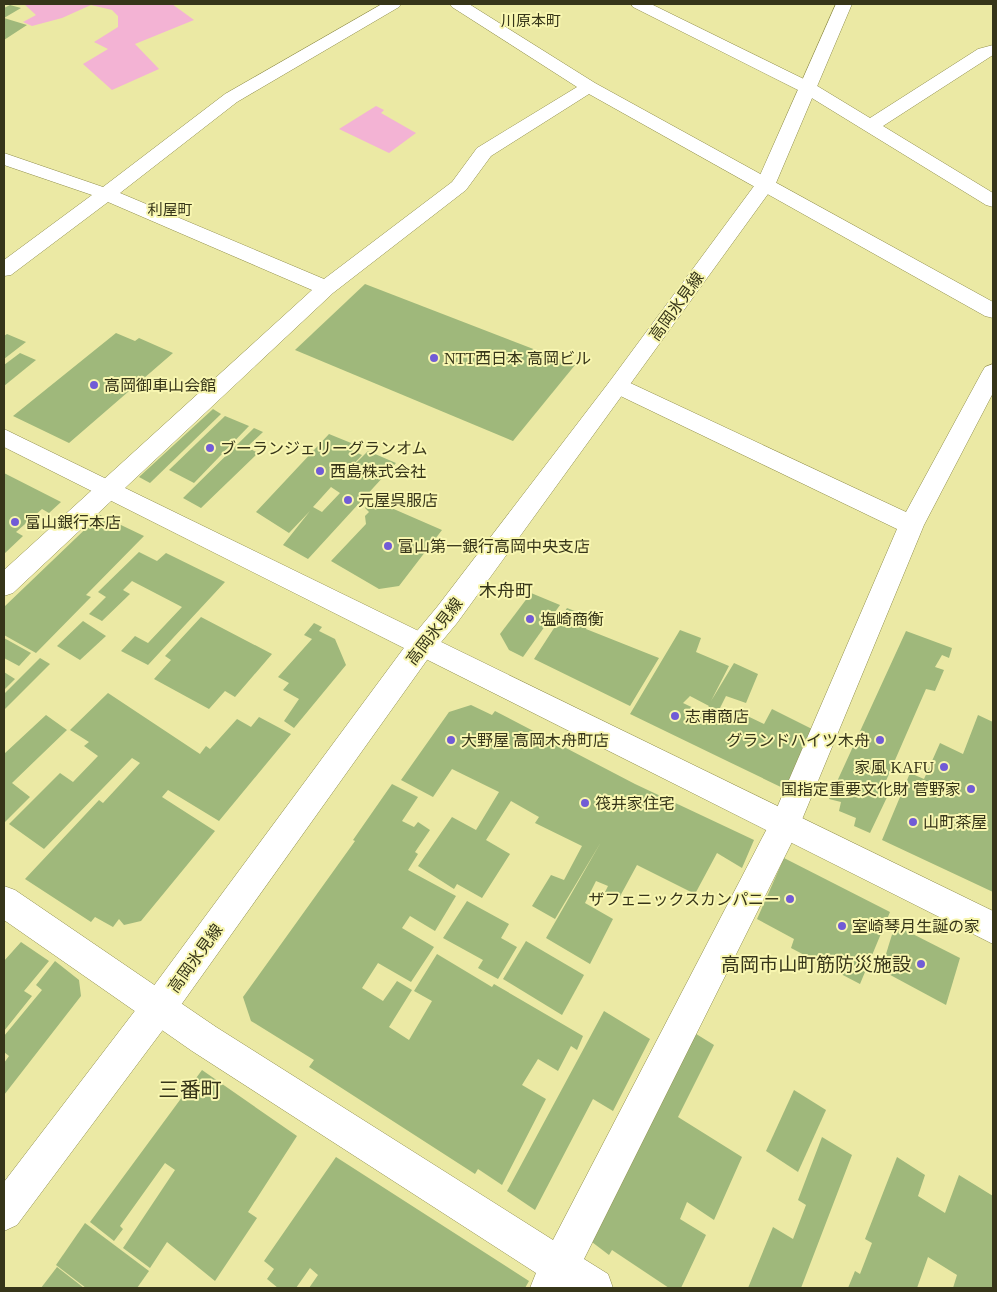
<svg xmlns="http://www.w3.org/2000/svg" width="997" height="1292" viewBox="0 0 997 1292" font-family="'Times New Roman','Noto Sans JP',serif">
	<rect width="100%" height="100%" fill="#ebe9a4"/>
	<g fill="#f3b3d4">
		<polygon points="24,4 172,4 194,20 135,44 159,69 112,90 83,64 108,49 94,42 118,27 118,16 112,10 91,5 62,18 32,26 23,22 36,15"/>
		<polygon points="376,106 384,110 381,113 416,133 389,153 339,129"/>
	</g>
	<g fill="#9fb87b" fill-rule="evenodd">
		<polygon points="10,5 21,8 4,18 27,25 4,40 4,8"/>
		<polygon points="365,284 575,365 513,441 295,350"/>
		<polygon points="116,333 135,341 139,338 173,353 69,443 13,416"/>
		<polygon points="7,334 26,342 4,359 4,336"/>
		<polygon points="20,353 36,360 4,386 4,365"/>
		<polygon points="213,409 221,414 150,483 139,477"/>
		<polygon points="225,416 249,426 194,483 169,470"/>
		<polygon points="254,428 263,432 247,447 258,453 201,508 183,498"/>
		<path d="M329,434L356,445L351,450L362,455L341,478L368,451L396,463L308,559L283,545L310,511L289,533L256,512ZM331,487L340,493L322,512L313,507Z"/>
		<polygon points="4,473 61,502 49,513 42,509 16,532 23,536 4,554"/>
		<polygon points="373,500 442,530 399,586 379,589 331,561 366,524 365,516 369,512 365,508"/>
		<polygon points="100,515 144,536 86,595 91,597 36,653 4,635 4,607"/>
		<polygon points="139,552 157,561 166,553 225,582 148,665 121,651 135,636 148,643 182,607 132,581 123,590 130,594 102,621 89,614 106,597 98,592"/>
		<polygon points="531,593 560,605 523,657 509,650 500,634"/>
		<polygon points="567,608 590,617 586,629 659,658 630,706 534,659"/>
		<polygon points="201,617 272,654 235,697 225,691 209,709 154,679 171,660 165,656"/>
		<polygon points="83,621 106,636 80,660 57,646"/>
		<polygon points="314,623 322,627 319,631 335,639 346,665 294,728 284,721 299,699 283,690 289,683 278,677 312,639 304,635"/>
		<path d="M680,630L701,638L696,652L729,666L711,701L734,663L758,674L746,703L726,696L718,712L735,719L739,712L764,724L772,709L816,731L787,790L630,714ZM690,696L709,706L704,713L683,703Z"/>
		<polygon points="906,631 952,648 949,658 942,655 935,667 944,670 935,691 926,689 882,790 889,793 870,833 854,826 856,818 839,811 841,802 829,799"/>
		<polygon points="4,638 31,653 19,666 4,658"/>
		<polygon points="40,658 50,664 4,710 4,694"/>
		<polygon points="4,672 15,679 4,690"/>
		<polygon points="108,693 200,754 206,746 210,749 237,719 251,727 259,717 291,734 219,821 168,790 162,797 215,831 141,921 124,925 119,919 113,927 95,917 91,922 25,879 99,800 103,803 140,763 132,758 44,849 9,824 60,773 73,782 98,756 84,746 89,742 70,730"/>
		<polygon points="471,705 492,715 495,711 635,784 754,840 742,868 717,853 695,894 637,865 618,900 605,892 608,886 596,881 585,903 613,919 590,964 546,938 601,842 555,919 532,906 551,875 564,880 582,846 535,823 539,817 511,801 486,840 510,854 482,898 457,884 454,889 418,866 452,817 476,830 499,792 452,769 433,797 401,780 449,712"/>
		<polygon points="46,715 67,730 12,783 30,797 4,823 4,754"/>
		<polygon points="978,715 993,722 993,892 882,840 910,773 924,779 940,743 963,754"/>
		<polygon points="392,784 418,797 402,821 414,827 418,822 430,830 415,852 418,854 408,870 456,896 435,931 410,916 402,928 434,947 411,982 378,963 362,988 383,1001 397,981 412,990 389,1027 409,1040 432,1001 414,991 437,954 492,987 494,984 583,1036 577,1050 571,1046 558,1071 538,1059 522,1085 546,1099 502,1185 478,1169 475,1174 309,1067 314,1060 251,1021 243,997 355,841 353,840"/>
		<polygon points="784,858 890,912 860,984 791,948 794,939 757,919"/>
		<polygon points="467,901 509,924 501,938 517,947 498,979 478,968 483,960 443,938"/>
		<polygon points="895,925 960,958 946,1005 881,970"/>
		<polygon points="526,941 584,975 562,1015 503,979"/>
		<polygon points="21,942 49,961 24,991 32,996 4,1031 4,961"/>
		<polygon points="55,961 79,980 81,996 4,1095 4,1063 9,1056 4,1052 4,1036 42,990 36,985"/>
		<polygon points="604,1011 650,1039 613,1111 593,1099 535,1210 507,1191"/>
		<polygon points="693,1032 714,1045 678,1117 742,1157 714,1220 687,1202 680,1219 706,1235 681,1288 669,1288 612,1250 609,1255 588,1239"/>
		<polygon points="202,1070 297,1136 248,1212 257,1218 215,1281 167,1242 150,1268 123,1248 175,1170 165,1163 120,1226 123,1229 114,1241 90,1222"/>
		<polygon points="794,1090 826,1110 798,1172 766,1151"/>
		<polygon points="822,1137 852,1155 801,1288 748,1288 773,1227 793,1239 806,1205 798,1200"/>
		<polygon points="336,1157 529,1281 525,1288 309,1288 318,1275 310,1268 296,1288 278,1288 267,1279 274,1269 264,1261"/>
		<polygon points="897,1157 925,1175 918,1196 945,1213 959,1175 993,1196 993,1288 953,1288 957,1275 928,1257 917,1288 848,1288 855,1271 860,1274 872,1243 865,1239"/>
		<polygon points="85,1223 149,1271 137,1288 86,1288 56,1265"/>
		<polygon points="57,1267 84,1288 41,1288"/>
	</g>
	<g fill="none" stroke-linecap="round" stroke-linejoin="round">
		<g stroke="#908e4c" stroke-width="1">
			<g id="street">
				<polygon points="382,4 401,4 399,7 237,102 120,193 324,279 452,182 477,148 577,87 452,7 450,4 469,4 595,83 993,302 993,318 985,316 589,94 491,156 466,190 333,293 13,593 4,596 4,570 312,290 108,202 11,275 4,276 4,260 92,195 4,165 4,153 103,187 225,94"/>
				<polygon points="631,4 651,4 814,84 870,118 978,49 993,45 993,55 883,126 993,193 993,207 986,205 802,92 633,7"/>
				<polygon points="993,364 993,393 924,525 796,834 584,1259 608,1274 613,1288 530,1288 536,1273 192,1051 4,920 4,886 15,890 216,1027 553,1240 773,817 897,529 610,391 607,386 610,381 618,378 626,381 906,512 982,372 985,367"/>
			</g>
		</g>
		<g stroke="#908e4c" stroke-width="1">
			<polygon id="secondary" points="4,429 993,911 993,944 4,447"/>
		</g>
		<g stroke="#908e4c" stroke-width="1">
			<polygon id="primary" points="836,4 852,4 776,183 457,623 432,653 171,1019 17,1225 4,1231 4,1182 147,995 412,637 437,607 610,381 757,182"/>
		</g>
		<use href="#street" fill="#fff" fill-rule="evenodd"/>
		<use href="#secondary" fill="#fff" fill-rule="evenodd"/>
		<use href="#primary" fill="#fff" fill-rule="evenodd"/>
	</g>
	<g fill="#715cd6" stroke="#f8f6b1" stroke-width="2">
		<circle cx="434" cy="358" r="5"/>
		<circle cx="94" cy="385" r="5"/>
		<circle cx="210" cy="448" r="5"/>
		<circle cx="320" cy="471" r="5"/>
		<circle cx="348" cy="500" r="5"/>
		<circle cx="15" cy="522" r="5"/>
		<circle cx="388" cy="546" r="5"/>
		<circle cx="530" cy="619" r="5"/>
		<circle cx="675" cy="716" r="5"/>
		<circle cx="451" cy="740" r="5"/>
		<circle cx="880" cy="740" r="5"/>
		<circle cx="944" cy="767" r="5"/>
		<circle cx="971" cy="789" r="5"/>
		<circle cx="585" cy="803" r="5"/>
		<circle cx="913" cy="822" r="5"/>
		<circle cx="790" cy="899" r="5"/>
		<circle cx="842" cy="926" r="5"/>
		<circle cx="921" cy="964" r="5"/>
	</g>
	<g text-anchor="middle" stroke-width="4" stroke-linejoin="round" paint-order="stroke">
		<g font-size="15" fill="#363519" stroke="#f8f6b1">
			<text x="531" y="26">川原本町</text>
			<text x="170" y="215">利屋町</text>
		</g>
		<g font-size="16" fill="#363519" stroke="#f8f6b1">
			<text transform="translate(676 306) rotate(-54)" y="6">高岡氷見線</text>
			<text transform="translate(434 631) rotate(-52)" y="6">高岡氷見線</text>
			<text transform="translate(195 958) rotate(-54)" y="6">高岡氷見線</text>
		</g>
		<g font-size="16" fill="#363519" stroke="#f8f6b1" text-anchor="start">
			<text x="444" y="364">NTT西日本 高岡ビル</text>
			<text x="104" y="391">高岡御車山会館</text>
			<text x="220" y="454">ブーランジェリーグランオム</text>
			<text x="330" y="477">西島株式会社</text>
			<text x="358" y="506">元屋呉服店</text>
			<text x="25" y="528">富山銀行本店</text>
			<text x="398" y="552">富山第一銀行高岡中央支店</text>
			<text x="540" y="625">塩崎商衡</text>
			<text x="685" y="722">志甫商店</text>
			<text x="461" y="746">大野屋 高岡木舟町店</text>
			<text x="870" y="746" text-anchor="end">グランドハイツ木舟</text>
			<text x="934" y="773" text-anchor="end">家風 KAFU</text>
			<text x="961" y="795" text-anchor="end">国指定重要文化財 菅野家</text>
			<text x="595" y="809">筏井家住宅</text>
			<text x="923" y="828">山町茶屋</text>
			<text x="780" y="905" text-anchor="end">ザフェニックスカンパニー</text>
			<text x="852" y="932">室崎琴月生誕の家</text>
		</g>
		<g font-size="18" fill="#363519" stroke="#f8f6b1">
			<text x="506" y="597">木舟町</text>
		</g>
		<g font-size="19" fill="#363519" stroke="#f8f6b1" text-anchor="end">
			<text x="911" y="971">高岡市山町筋防災施設</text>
		</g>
		<g font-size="21" fill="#363519" stroke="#f8f6b1">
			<text x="190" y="1097">三番町</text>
		</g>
	</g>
	<rect width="997" height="1292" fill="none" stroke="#363519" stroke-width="10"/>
</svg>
